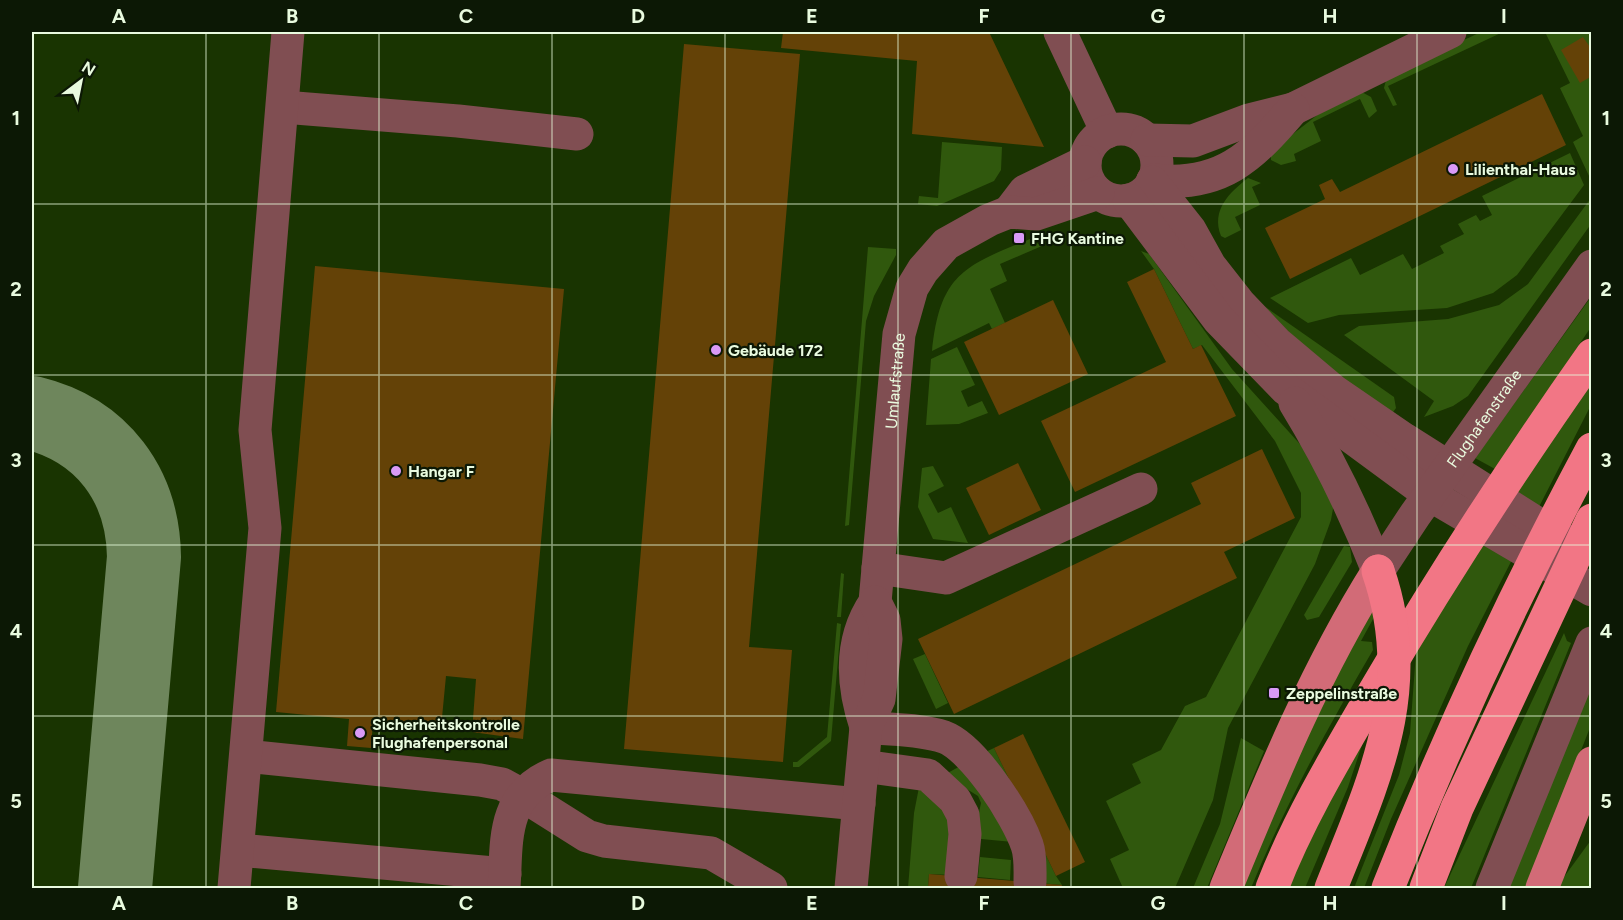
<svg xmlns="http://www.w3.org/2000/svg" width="1623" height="920" viewBox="0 0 1623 920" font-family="Figtree,sans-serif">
	<rect width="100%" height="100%" fill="#193401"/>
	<g fill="#30580d">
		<polygon points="1481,32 1503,32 1388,86 1397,105 1393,106 1384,88 1387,76"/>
		<polygon points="1545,32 1591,32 1590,178 1573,142 1583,136 1560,88 1570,83"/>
		<polygon points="1358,90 1371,97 1377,111 1369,118 1360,99 1313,122 1321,141 1294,154 1296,161 1281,165 1271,160 1271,151 1329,106"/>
		<polygon points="942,142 1002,147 1001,170 994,181 937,206 918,204 919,196 938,198"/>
		<polygon points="1570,153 1584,185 1517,275 1493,293 1447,308 1339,315 1308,323 1270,298 1351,258 1360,275 1403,254 1412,269 1444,253 1440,246 1464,234 1458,224 1476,215 1480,221 1492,215 1482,196"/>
		<path d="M1248,178L1261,183L1252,187L1260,205L1235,217L1241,230L1225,238L1221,236C1211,210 1229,193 1248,178Z"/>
		<polygon points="1591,198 1591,224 1468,396 1453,406 1424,417 1434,401 1344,335 1359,326 1448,319 1499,305 1528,284"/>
		<path d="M1030,239L1042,246L1000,264L1007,281L990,289L1005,323L992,329L989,323L932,351C940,275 963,266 1030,239Z"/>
		<polygon points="868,247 896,249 896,255 874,296 866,321 849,525 845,526"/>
		<polygon points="1141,251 1149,254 1232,369 1308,453 1334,503 1331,520 1315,564 1228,728 1213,800 1175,888 1123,888 1110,859 1129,850 1106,801 1141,783 1132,764 1161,750 1185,706 1206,697 1301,517 1301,493 1275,441 1202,345 1193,349 1154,269"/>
		<polygon points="1591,297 1591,327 1495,469 1475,458"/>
		<polygon points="1264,306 1394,397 1396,408 1391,415 1308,352"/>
		<polygon points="957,347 975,385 961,391 968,407 982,401 988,413 959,424 926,425 931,359"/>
		<polygon points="1591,380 1591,405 1468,646 1391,819 1364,888 1354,888 1399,775 1410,733 1417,639"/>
		<polygon points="933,466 944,486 928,494 938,513 951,507 968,543 933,539 918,507 922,468"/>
		<polygon points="1344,546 1350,547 1352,562 1319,617 1307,620 1304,615"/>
		<polygon points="841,573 844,574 841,617 837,617"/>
		<path d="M1375,600L1378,610L1361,641L1372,642L1373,650C1328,727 1285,805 1251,888H1236L1259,829Z"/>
		<polygon points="837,623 841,624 831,741 799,767 793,767 793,762 797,762 827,737"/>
		<polygon points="1564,633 1567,641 1571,643 1471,888 1444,888"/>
		<polygon points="925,654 948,703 936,709 913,659"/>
		<polygon points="1591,677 1591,725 1527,888 1507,888"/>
		<polygon points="1241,738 1264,751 1207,888 1193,888 1220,824"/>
		<polygon points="1363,742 1348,787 1305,888 1288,888 1333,790"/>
		<polygon points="994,748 1056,876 1062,885 1039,883 979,755"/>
		<polygon points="964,764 1013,842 981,839 978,817 981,803 978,796 944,775"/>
		<polygon points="920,782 949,804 951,875 929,874 928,888 908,888 914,813"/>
		<polygon points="1591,840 1591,888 1556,888"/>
		<polygon points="980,857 1011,860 1010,880 978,877"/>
	</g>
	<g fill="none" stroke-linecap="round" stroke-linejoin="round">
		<path stroke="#6e865c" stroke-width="74" d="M32,413C102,430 143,485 144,557L115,888"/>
	</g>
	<g fill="#644207">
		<polygon points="783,32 989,32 1044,147 912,134 917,61 781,48"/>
		<polygon points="1583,37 1592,50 1592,76 1580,83 1561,50"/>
		<polygon points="684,44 800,54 749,647 792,650 783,762 624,749"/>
		<polygon points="1542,94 1566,145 1290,279 1265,228 1325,199 1319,185 1332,179 1340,192"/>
		<polygon points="315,266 564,289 523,739 472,732 476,679 446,676 441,728 373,722 371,748 347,746 349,719 276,712"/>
		<polygon points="1154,269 1193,349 1201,345 1236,416 1075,492 1041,421 1166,362 1127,282"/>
		<polygon points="1053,300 1088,374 999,415 964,342"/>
		<polygon points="1262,449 1295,518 1224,552 1237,578 954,714 918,639 1201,504 1191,483"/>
		<polygon points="1018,463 1041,510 989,535 966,488"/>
		<polygon points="1023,734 1085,862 1056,876 994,748"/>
		<polygon points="929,874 1062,885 1061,888 928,888"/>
	</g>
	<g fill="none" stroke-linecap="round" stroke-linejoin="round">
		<g stroke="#804e52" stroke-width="33">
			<polyline points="1060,32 1107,132"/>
			<polyline points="283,107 458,121 577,134"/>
			<circle cx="1121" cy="165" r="36"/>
			<polyline points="1147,140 1193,141 1249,120 1293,109 1450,32"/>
			<path d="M1153,180C1221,188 1252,157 1293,109"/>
			<polyline points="1152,182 1190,230 1210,266 1239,303 1277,343 1334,391 1404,439 1573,546"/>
			<polyline points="1129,200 1219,320 1286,389 1430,495 1592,590"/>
			<polyline points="1009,212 1025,191 1085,162"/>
			<path d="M1295,403C1328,457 1355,512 1378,571"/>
			<polyline points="878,568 946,578 1141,489"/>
			<path id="s1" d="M1378,571L1415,515L1592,266"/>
			<path id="s2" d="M866,727C852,685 849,640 875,602L899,334L912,288L923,270L946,244L989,220L1009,212L1036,214L1098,193"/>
			<path d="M866,727C891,730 920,729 944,737C974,748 1017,816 1027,845C1031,856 1030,870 1030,882"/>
			<polyline points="246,756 480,780 502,784 522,795 587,836 604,841 711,853 771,888"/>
			<polyline points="863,766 928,775 955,800 963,815 965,834 961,876"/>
			<polyline points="238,850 505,874"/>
			<polyline points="234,888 265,528 255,430 288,32"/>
			<path d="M504,888C507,842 501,797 551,775L859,804"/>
			<polyline points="851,888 866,727 879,699 886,639 884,620 875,602"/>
			<polyline points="1492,888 1592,643"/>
		</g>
		<g stroke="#d26b77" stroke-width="33">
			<path d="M1226,888C1271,779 1315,671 1378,571"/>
			<polyline points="1542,888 1592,763"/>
		</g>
		<g stroke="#f27685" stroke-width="33">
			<path d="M1272,888C1299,818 1339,752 1377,687C1444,573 1516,463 1592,355"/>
			<path d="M1331,888C1374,780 1419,689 1378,571"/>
			<path d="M1388,888C1447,739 1516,591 1592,449"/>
			<polyline points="1426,888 1457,808 1592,520"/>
		</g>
	</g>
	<path fill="none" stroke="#e9fbdf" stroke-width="1.5" stroke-opacity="0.55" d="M206,32V888M379,32V888M552,32V888M725,32V888M898,32V888M1071,32V888M1244,32V888M1417,32V888M32,204H1592M32,375H1592M32,545H1592M32,716H1592"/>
	<g fill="#d99af7" stroke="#0c1805" stroke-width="2">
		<circle cx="1453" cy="169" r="6"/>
		<rect x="1013" y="232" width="12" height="12" rx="3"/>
		<circle cx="716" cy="350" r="6"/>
		<circle cx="396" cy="471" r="6"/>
		<rect x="1268" y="687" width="12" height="12" rx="3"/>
		<circle cx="360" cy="733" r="6"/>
	</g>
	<g text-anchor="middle" stroke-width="4.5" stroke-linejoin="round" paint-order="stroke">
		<g font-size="16" font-weight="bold" fill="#e9fbdf" stroke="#0c1805" text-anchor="start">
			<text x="1465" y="175">Lilienthal-Haus</text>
			<text x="1031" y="244">FHG Kantine</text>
			<text x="728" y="356">Gebäude 172</text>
			<text x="408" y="477">Hangar F</text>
			<text x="1286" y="699">Zeppelinstraße</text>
			<text x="372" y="730">Sicherheitskontrolle<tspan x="372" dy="18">Flughafenpersonal</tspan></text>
		</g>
		<g font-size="16" fill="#e9fbdf" stroke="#0c1805">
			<text dy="6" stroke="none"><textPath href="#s2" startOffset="352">Umlaufstraße</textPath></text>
			<text dy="6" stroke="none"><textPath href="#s1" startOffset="186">Flughafenstraße</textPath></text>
		</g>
	</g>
	<rect width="1623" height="920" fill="none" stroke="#0c1805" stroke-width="66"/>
	<g transform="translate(81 81) rotate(32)" stroke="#0c1805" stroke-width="4.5" paint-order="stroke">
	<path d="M0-4.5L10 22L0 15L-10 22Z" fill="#e9fbdf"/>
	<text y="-9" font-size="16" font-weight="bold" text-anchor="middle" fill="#e9fbdf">N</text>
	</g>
	<rect x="33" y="33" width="1557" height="854" fill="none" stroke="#e9fbdf" stroke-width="2"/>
	<g font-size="20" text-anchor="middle" font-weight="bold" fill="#e9fbdf">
		<text x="119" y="23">A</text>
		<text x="292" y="23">B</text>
		<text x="466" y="23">C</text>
		<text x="638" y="23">D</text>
		<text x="812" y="23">E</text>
		<text x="984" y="23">F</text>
		<text x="1158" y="23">G</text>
		<text x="1330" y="23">H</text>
		<text x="1504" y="23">I</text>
		<text x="16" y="125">1</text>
		<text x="1606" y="125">1</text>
		<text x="16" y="296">2</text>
		<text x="1606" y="296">2</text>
		<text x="16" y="467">3</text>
		<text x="1606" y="467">3</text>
		<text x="16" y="638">4</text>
		<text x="1606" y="638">4</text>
		<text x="16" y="808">5</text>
		<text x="1606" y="808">5</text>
		<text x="119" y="910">A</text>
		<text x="292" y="910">B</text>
		<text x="466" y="910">C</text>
		<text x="638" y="910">D</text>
		<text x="812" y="910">E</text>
		<text x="984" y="910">F</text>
		<text x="1158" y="910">G</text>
		<text x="1330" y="910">H</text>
		<text x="1504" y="910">I</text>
	</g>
</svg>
